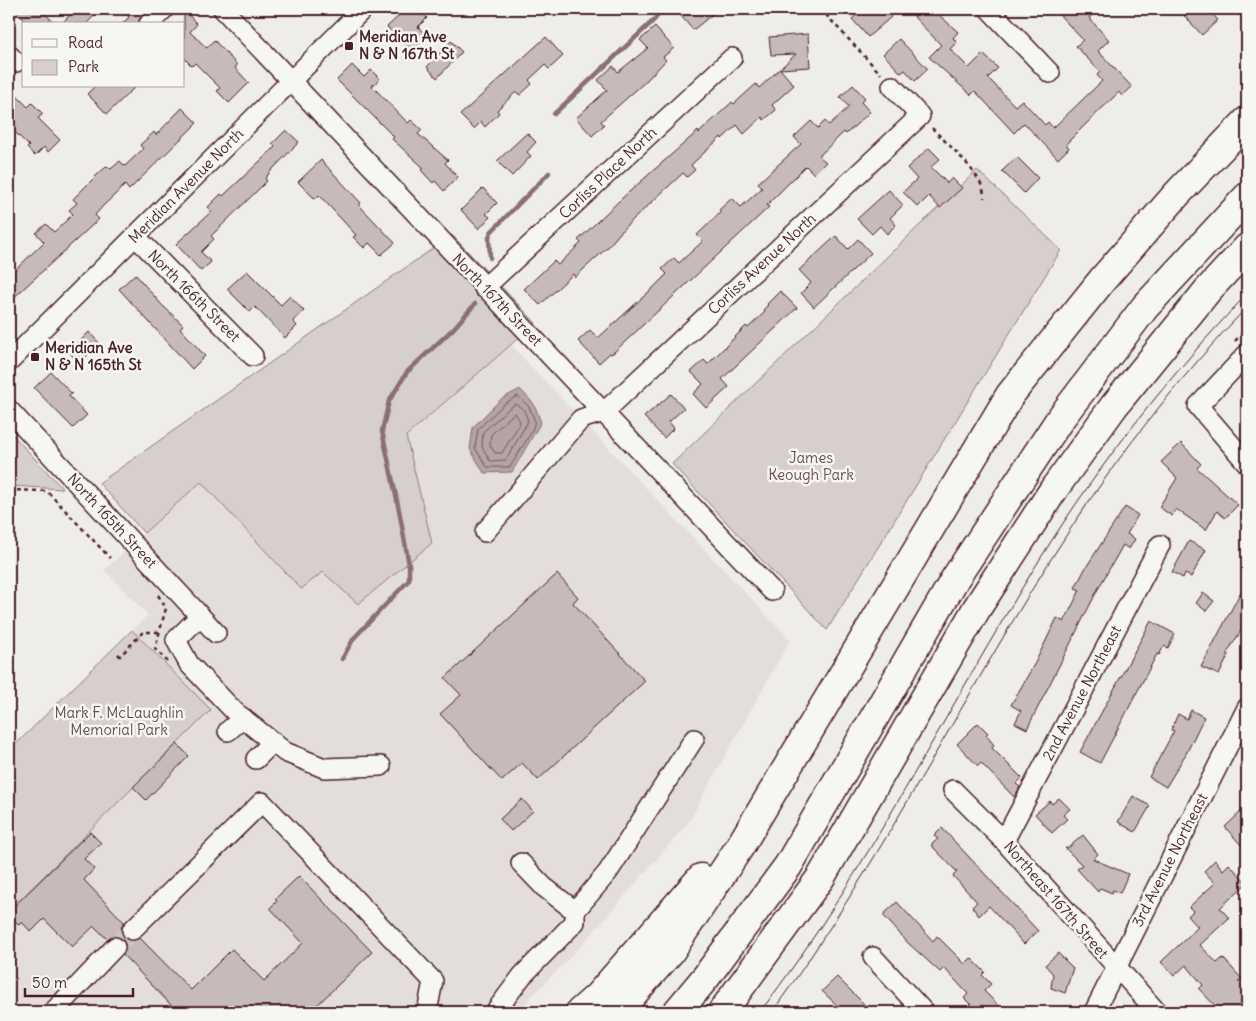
<svg xmlns="http://www.w3.org/2000/svg" width="1256" height="1021" viewBox="0 0 1256 1021" font-family="Delius,sans-serif">
	<rect width="100%" height="100%" fill="#efedea"/>
	<filter id="ink" filterUnits="userSpaceOnUse"><feTurbulence type="fractalNoise" baseFrequency=".02" numOctaves="2"/><feDisplacementMap in="SourceGraphic" scale="10" xChannelSelector="R" yChannelSelector="G"/><feConvolveMatrix kernelMatrix="1 2 1 2 8 2 1 2 1" color-interpolation-filters="sRGB"/></filter>
	<g filter="url(#ink)">
		<polygon fill="#e3dedc" points="511,345 790,640 688,823 582,945 517,1012 10,1012 9,751 148,615 104,570 201,482 301,589 323,571 358,604 432,543 406,437"/>
		<g fill="#d7cfce" stroke="#90777c">
			<polygon points="977,170 1061,250 827,630 672,464"/>
			<polygon points="452,235 536,323 406,436 432,543 358,604 323,572 301,589 201,482 144,533 99,483"/>
			<polygon points="9,431 63,489 9,486"/>
			<polygon points="132,630 211,710 9,911 9,751"/>
		</g>
		<polygon fill="#b4a4a5" stroke="#8a6f74" points="520,389 534,404 541,422 512,472 484,473 470,449 473,427 501,399"/>
		<g fill="none" stroke-linecap="round" stroke-linejoin="round">
			<g stroke="#74545c" stroke-width="1">
				<polygon points="518,396 529,407 535,421 532,431 510,467 487,467 475,448 478,429 504,404"/>
				<polygon points="516,404 524,410 528,421 506,460 490,461 482,447 483,432 508,409"/>
				<polygon points="515,413 520,421 519,425 502,453 495,453 490,445 491,435"/>
			</g>
			<g stroke="#8a6f74" stroke-width="4.5">
				<polyline points="554,114 654,20 658,15 657,9"/>
				<polyline points="490,258 489,237 491,232 549,173"/>
				<polyline points="342,659 354,638 409,580 409,565 399,510 382,431 389,401 407,372 453,329 475,304"/>
			</g>
		</g>
		<g fill="#c6babb" stroke="#4a1f2b">
			<polygon points="14,9 41,9 55,24 28,24"/>
			<polygon points="76,9 101,9 86,24 61,24"/>
			<polygon points="121,9 148,9 141,16 138,24 122,24 129,17"/>
			<polygon points="406,9 418,9 427,18 418,27 427,36 412,51 387,27"/>
			<polygon points="675,9 719,9 693,30"/>
			<polygon points="863,9 884,9 891,17 868,37 852,19"/>
			<polygon points="923,9 930,9 935,14 937,13 958,32 953,38 957,42 950,49 969,68 983,54 998,68 988,78 1015,106 1022,100 1045,125 1048,122 1053,128 1102,81 1097,75 1100,72 1076,46 1083,40 1054,9 1099,9 1089,18 1109,40 1098,51 1132,87 1122,96 1119,92 1089,121 1066,144 1069,148 1058,159 1024,123 1014,133 975,91 971,95 929,57 941,45 914,17"/>
			<polygon points="1178,9 1207,9 1218,20 1202,35"/>
			<polygon points="184,10 197,24 190,32 207,48 214,40 237,65 235,68 249,83 229,103 217,91 220,88 195,63 192,66 184,58"/>
			<polygon points="655,27 674,48 663,57 666,60 645,82 601,121 604,125 592,136 576,118 607,90 598,80 613,66 618,72 648,48 640,40"/>
			<polygon points="808,34 810,67 780,69 794,85 772,105 776,110 764,120 762,117 744,134 737,125 722,139 721,137 691,165 695,170 687,177 683,173 624,228 608,247 575,277 573,274 540,305 524,289 554,261 558,265 581,243 578,240 620,200 698,131 699,133 732,102 734,104 756,84 759,88 796,54 771,55 769,37"/>
			<polygon points="546,37 563,56 549,69 545,65 529,80 532,84 520,95 516,92 497,110 499,113 485,127 481,122 474,129 460,115"/>
			<polygon points="899,39 928,69 915,81 905,70 901,73 883,54"/>
			<polygon points="451,41 462,52 437,78 427,67"/>
			<polygon points="352,65 364,77 371,70 380,79 372,86 408,123 411,120 422,130 418,134 448,160 445,163 458,177 444,191 435,181 433,183 421,170 424,168 392,139 394,137 337,80"/>
			<polygon points="853,85 865,98 861,102 870,112 846,134 844,132 819,156 826,162 814,174 806,166 767,205 769,207 612,354 610,353 599,363 578,341 590,330 598,338 654,287 667,274 662,269 674,258 679,263 703,241 697,235 721,212 719,210 732,198 741,207 762,188 758,183 801,144 794,137 811,121 818,128 825,121 829,125 849,107 840,97"/>
			<polygon points="95,86 136,86 107,114 87,94"/>
			<polygon points="9,88 28,107 32,103 43,114 38,118 60,140 48,152 44,147 35,156 27,148 29,146 9,126"/>
			<polygon points="182,108 197,123 129,190 125,185 103,206 95,215 99,219 9,302 9,276 44,242 36,233 46,224 54,232 73,214 69,210 77,203 73,199 97,175 107,166 111,169 120,161 125,166 143,149 140,145 154,132 156,135"/>
			<polygon points="286,130 299,142 270,172 265,179 267,181 211,236 214,239 201,252 211,262 201,271 176,244 212,211 208,207 221,194 223,196 275,147 272,144"/>
			<polygon points="527,133 536,142 527,152 531,156 512,176 497,161"/>
			<polygon points="929,148 940,159 931,167 947,183 952,178 962,188 940,208 929,196 918,207 903,192 917,179 907,168"/>
			<polygon points="1017,157 1038,178 1024,193 1002,171"/>
			<polygon points="321,160 361,203 359,205 395,243 381,255 369,243 364,248 353,237 356,235 319,195 315,199 298,182"/>
			<polygon points="483,188 497,203 486,214 490,217 479,229 461,210"/>
			<polygon points="889,190 903,205 890,218 896,225 887,234 880,226 872,234 857,219"/>
			<polygon points="836,236 848,249 858,239 871,253 814,307 801,293 811,283 799,270"/>
			<polygon points="247,271 281,305 290,296 304,311 293,321 297,326 285,338 255,307 250,312 227,289"/>
			<polygon points="135,274 161,304 183,325 180,328 205,356 192,369 119,289"/>
			<polygon points="780,291 797,308 722,379 729,387 706,408 693,394 703,384 691,372 704,360 708,364 746,326 748,328 765,312 763,310 768,305 767,304"/>
			<polygon points="89,332 100,344 79,363 69,352"/>
			<polygon points="51,372 72,394 69,396 87,415 73,428 34,388"/>
			<polygon points="671,394 684,408 669,422 674,428 664,438 644,417"/>
			<polygon points="1181,443 1201,464 1197,468 1238,505 1225,518 1217,511 1206,530 1176,509 1172,516 1159,507 1177,478 1161,462"/>
			<polygon points="1125,507 1138,515 1127,534 1135,539 1129,549 1123,545 1098,589 1027,729 1015,723 1021,711 1011,705 1035,663 1057,618 1064,622 1080,590 1075,588 1085,569"/>
			<polygon points="1189,541 1206,550 1191,577 1185,574 1183,578 1172,572"/>
			<polygon points="557,574 578,597 573,603 645,681 538,780 522,763 502,781 440,714 461,695 445,678"/>
			<polygon points="1247,580 1247,621 1227,653 1229,654 1219,675 1201,667"/>
			<polygon points="1203,593 1214,601 1206,611 1196,603"/>
			<polygon points="1151,621 1175,634 1168,648 1164,646 1159,655 1157,654 1100,763 1080,752"/>
			<polygon points="1191,710 1204,717 1187,752 1166,787 1149,777 1174,731 1171,730 1178,714 1187,719"/>
			<polygon points="978,723 988,733 986,735 994,745 992,748 1022,778 1016,784 1020,787 1014,797 981,763 978,766 957,744"/>
			<polygon points="177,744 189,756 146,800 133,787"/>
			<polygon points="1133,796 1150,806 1135,832 1118,822"/>
			<polygon points="1059,798 1070,809 1063,815 1067,819 1052,833 1035,814 1050,801 1052,804"/>
			<polygon points="522,799 533,811 511,831 500,819"/>
			<polygon points="1247,806 1247,839 1241,845 1225,827"/>
			<polygon points="942,828 1038,931 1024,944 989,906 979,916 972,907 977,902 953,876 957,872 931,845 938,839 934,836"/>
			<polygon points="90,832 101,843 84,859 94,869 84,880 124,922 121,927 124,938 129,941 140,938 191,990 232,949 264,981 303,943 270,908 277,901 275,899 299,876 372,952 310,1012 163,1012 171,1005 123,955 126,949 122,939 112,936 107,939 94,926 72,947 44,919 31,932 22,922 19,925 9,914 9,911"/>
			<polygon points="1083,835 1098,854 1093,859 1128,874 1120,893 1113,890 1112,893 1100,888 1098,892 1077,869 1082,865 1065,848 1068,848"/>
			<polygon points="1215,860 1223,870 1229,864 1247,883 1220,908 1229,918 1200,945 1217,963 1223,958 1242,979 1238,982 1247,992 1247,1012 1221,1012 1199,989 1203,985 1186,965 1174,976 1161,962 1198,927 1188,916 1193,911 1189,907 1215,883 1204,871"/>
			<polygon points="897,902 933,941 937,936 965,964 971,958 985,972 982,975 991,984 984,991 1005,1012 978,1012 964,998 968,994 944,968 940,972 908,943 883,915"/>
			<polygon points="1058,953 1073,968 1065,993 1051,988 1053,974 1045,965"/>
			<polygon points="837,977 872,1012 844,1012 822,991"/>
		</g>
		<g fill="none" stroke-linecap="round" stroke-linejoin="round">
			<polyline stroke="#cec4c4" stroke-width="19" stroke-dasharray="19 9" stroke-linecap="butt" points="115,947 132,930"/>
			<g stroke="#4a1f2b" stroke-width="22">
				<g id="minor">
					<polyline points="223,9 772,591"/>
					<polyline points="989,9 1050,73"/>
					<polyline points="149,24 164,9"/>
					<polyline points="9,55 16,62"/>
					<polyline points="136,237 253,356"/>
					<polyline points="484,288 732,58"/>
					<polyline points="1247,354 1198,406 1247,463"/>
					<polyline points="9,362 363,9"/>
					<polyline points="9,410 216,633"/>
					<polyline points="485,532 581,419 604,412 920,116 892,86"/>
					<polyline points="200,616 176,640 189,664 235,712 285,752 324,768 381,766"/>
					<polyline points="228,731 243,718"/>
					<polyline points="256,759 273,742"/>
					<polyline points="953,790 1004,841 1157,1012"/>
					<polyline points="1004,841 1160,545"/>
					<polyline points="575,911 608,872 694,739"/>
					<polyline points="132,930 262,802 433,981 427,1012"/>
					<polyline points="873,957 924,1012"/>
					<polyline points="53,1012 115,947"/>
					<polyline points="495,1012 522,976 575,922 575,911 544,887 521,863"/>
					<polyline points="1094,1012 1247,708"/>
				</g>
			</g>
			<g stroke="#4a1f2b" stroke-width="31">
				<g id="highway">
					<polyline points="580,1012 598,996 701,878"/>
					<polyline points="617,1012 670,952 739,848 1010,395 1103,279 1177,194 1247,121"/>
					<polyline points="677,1012 706,977 788,866 956,577 1060,419 1145,307 1247,197"/>
					<polyline points="722,1012 821,877 977,608 1054,489 1114,406 1208,290 1247,248"/>
				</g>
			</g>
			<g stroke="#4a1f2b" stroke-width="2.5" stroke-dasharray="4 4" stroke-linecap="butt">
				<polyline points="834,9 827,16 881,74"/>
				<path d="M932,128C946,143 986,176 984,198"/>
				<polyline points="1235,341 1247,328"/>
				<polyline points="9,490 47,491 110,558"/>
				<polyline points="158,595 166,608 155,649 169,663"/>
				<polyline points="118,654 120,656 143,632 159,632"/>
			</g>
			<use href="#minor" stroke="#f6f6f2" stroke-width="19"/>
			<use href="#highway" stroke="#f6f6f2" stroke-width="28"/>
			<g stroke="#4a1f2b" stroke-width="1">
				<path d="M760,1012C868,871 946,709 1040,559C1100,463 1170,375 1247,294"/>
				<path d="M772,1012C884,859 967,687 1071,528C1123,449 1182,375 1247,307"/>
			</g>
		</g>
	</g>
	<g fill="#4a1f2b" stroke="#f6f6f2" stroke-width="2">
		<rect x="344" y="41" width="10" height="10" rx="2.5"/>
		<rect x="30" y="352" width="10" height="10" rx="2.5"/>
	</g>
	<g text-anchor="middle" stroke-width="5" stroke-linejoin="round" paint-order="stroke">
		<g font-size="15" font-weight="bold" fill="#4a1f2b" stroke="#f6f6f2" text-anchor="start">
			<text x="359" y="42">Meridian Ave<tspan x="359" dy="17">N &amp; N 167th St</tspan></text>
			<text x="45" y="353">Meridian Ave<tspan x="45" dy="17">N &amp; N 165th St</tspan></text>
		</g>
		<g font-size="15" fill="#4a1f2b" stroke="#f6f6f2">
			<text transform="translate(608 173) rotate(-43)" y="5">Corliss Place North</text>
			<text transform="translate(186 186) rotate(-45)" y="5">Meridian Avenue North</text>
			<text transform="translate(762 264) rotate(-43)" y="5">Corliss Avenue North</text>
			<text transform="translate(194 296) rotate(45)" y="5">North 166th Street</text>
			<text transform="translate(497 300) rotate(46)" y="5">North 167th Street</text>
			<text transform="translate(112 521) rotate(47)" y="5">North 165th Street</text>
			<text transform="translate(1082 693) rotate(-62)" y="5">2nd Avenue Northeast</text>
			<text transform="translate(1170 860) rotate(-63)" y="5">3rd Avenue Northeast</text>
			<text transform="translate(1056 900) rotate(49)" y="5">Northeast 167th Street</text>
		</g>
		<g font-size="15" fill="#6d4b54" stroke="#f6f6f2">
			<text x="811" y="463">James<tspan x="811" dy="17">Keough Park</tspan></text>
			<text x="119" y="718">Mark F. McLaughlin<tspan x="119" dy="17">Memorial Park</tspan></text>
		</g>
	</g>
	<rect width="1256" height="1021" fill="none" stroke="#f6f6f2" stroke-width="30"/>
	<rect x="15" y="15" width="1226" height="991" fill="none" stroke="#4a1f2b" stroke-width="2" filter="url(#ink)"/>
	<rect x="22" y="22" width="162" height="65" fill="#f6f6f2" stroke="#b1a0a2"/>
	<rect x="32" y="39" width="25" height="8" fill="#f6f6f2" stroke="#b1a0a2"/>
	<text x="68" y="48" font-size="15" fill="#4a1f2b">Road</text>
	<rect x="32" y="60" width="25" height="15" fill="#d7cfce" stroke="#b1a0a2"/>
	<text x="68" y="72" font-size="15" fill="#4a1f2b">Park</text>
	<path d="M25 988v8h108v-8" fill="none" stroke="#4a1f2b" stroke-width="2.5"/>
	<text x="32" y="988" font-size="15" fill="#4a1f2b" stroke="#f6f6f2" stroke-width="4" paint-order="stroke">50 m</text>
</svg>
